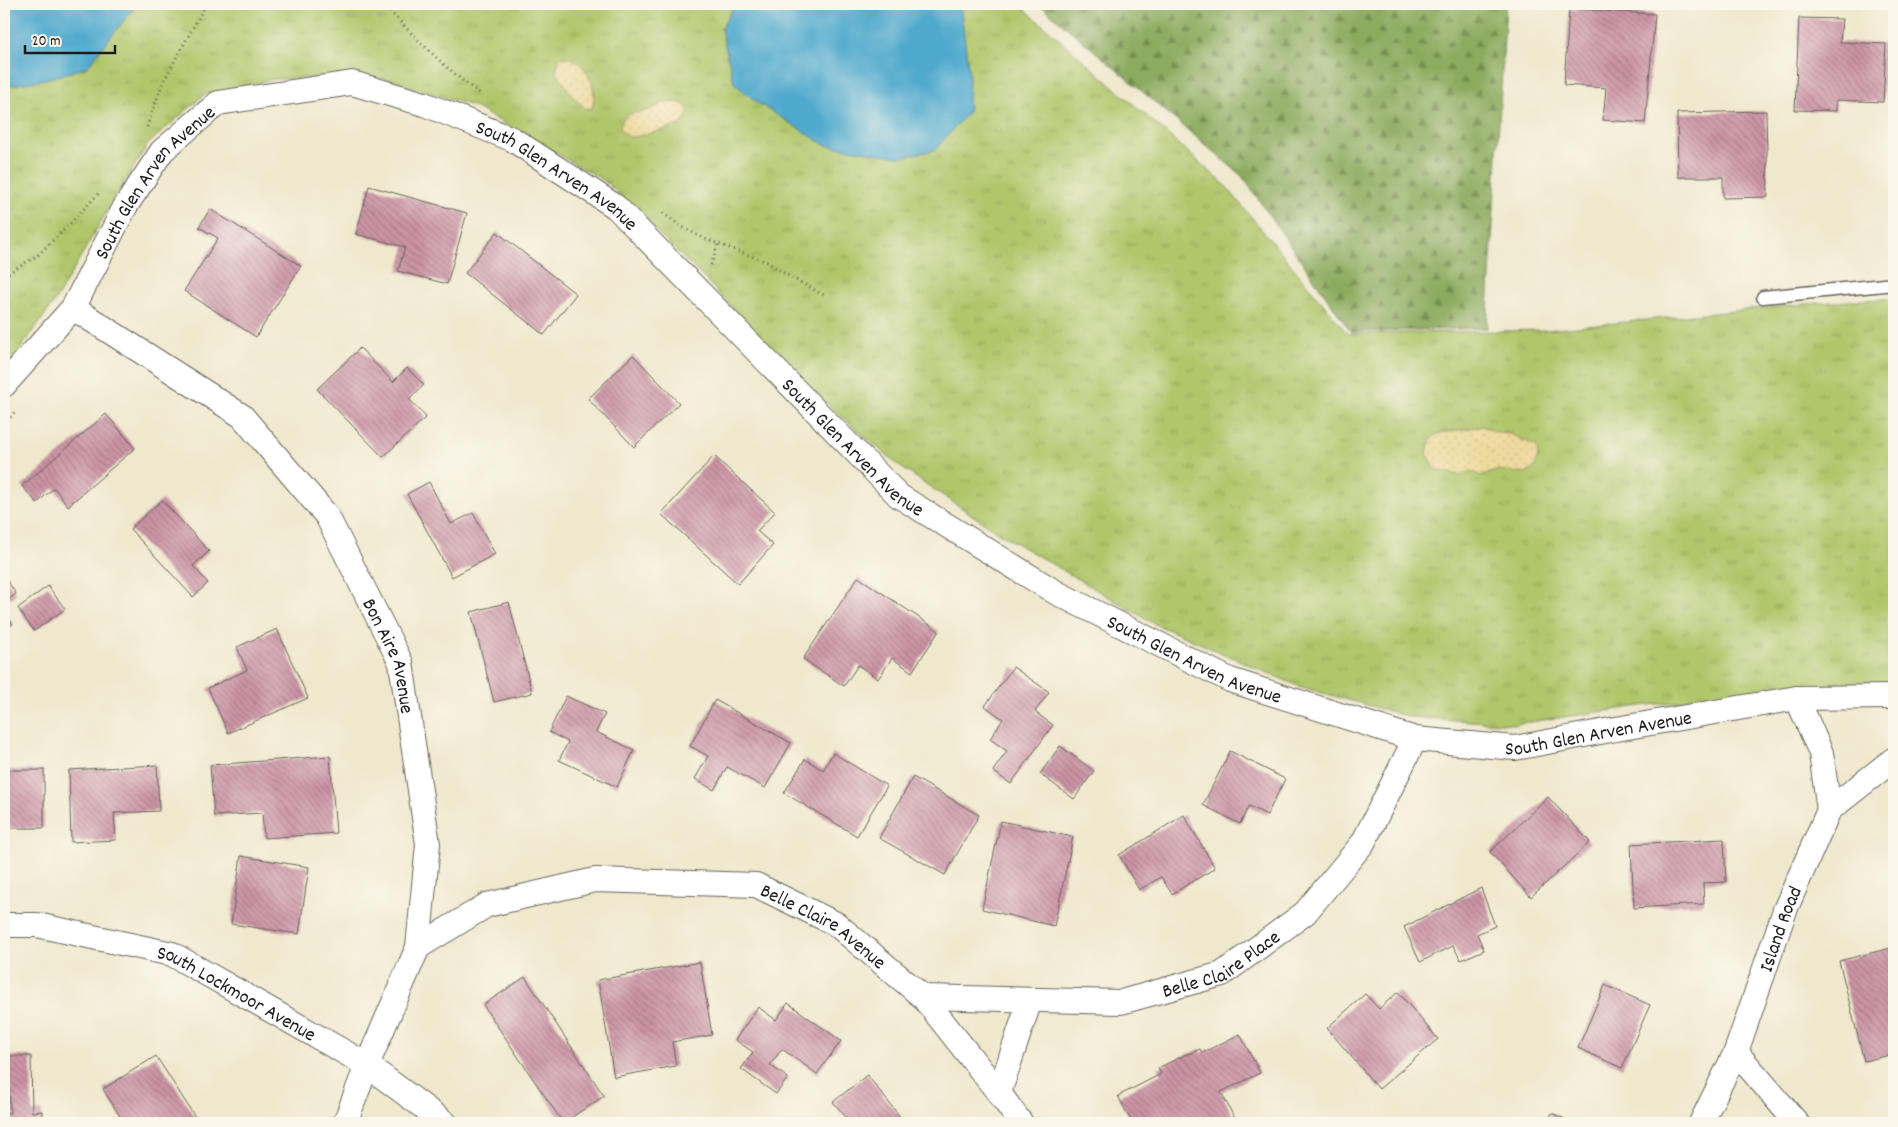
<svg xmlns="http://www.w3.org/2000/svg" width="1898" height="1127" viewBox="0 0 1898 1127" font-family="Dekko,sans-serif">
	<defs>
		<pattern id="grass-tufts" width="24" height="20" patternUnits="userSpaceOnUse" patternTransform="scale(1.25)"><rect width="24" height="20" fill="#b0c66a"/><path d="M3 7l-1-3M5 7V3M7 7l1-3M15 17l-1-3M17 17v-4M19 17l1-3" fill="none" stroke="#97aa5b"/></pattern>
		<pattern id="forest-firs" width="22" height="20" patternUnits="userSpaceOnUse" patternTransform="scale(1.25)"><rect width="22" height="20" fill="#8cab5e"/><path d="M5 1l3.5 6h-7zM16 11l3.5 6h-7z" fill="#728a4d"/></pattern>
		<pattern id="sand-dots" width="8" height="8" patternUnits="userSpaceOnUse" patternTransform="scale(1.25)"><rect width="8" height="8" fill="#eeda9e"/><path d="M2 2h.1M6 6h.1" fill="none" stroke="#ccba88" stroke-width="1.8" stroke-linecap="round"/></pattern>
		<pattern id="building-back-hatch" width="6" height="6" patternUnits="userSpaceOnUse" patternTransform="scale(1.25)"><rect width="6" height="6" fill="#cc94a6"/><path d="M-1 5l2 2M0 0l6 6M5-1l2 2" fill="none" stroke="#a57886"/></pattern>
	</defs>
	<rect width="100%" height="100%" fill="#fbf7ec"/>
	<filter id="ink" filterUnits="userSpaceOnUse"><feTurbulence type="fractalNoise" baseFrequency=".02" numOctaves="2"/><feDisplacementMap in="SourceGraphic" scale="10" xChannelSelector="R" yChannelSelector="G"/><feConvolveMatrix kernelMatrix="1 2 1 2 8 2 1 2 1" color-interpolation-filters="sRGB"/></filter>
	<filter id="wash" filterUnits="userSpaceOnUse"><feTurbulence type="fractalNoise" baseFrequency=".0096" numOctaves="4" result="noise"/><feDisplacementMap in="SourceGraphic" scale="20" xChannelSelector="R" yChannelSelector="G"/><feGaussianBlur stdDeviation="1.12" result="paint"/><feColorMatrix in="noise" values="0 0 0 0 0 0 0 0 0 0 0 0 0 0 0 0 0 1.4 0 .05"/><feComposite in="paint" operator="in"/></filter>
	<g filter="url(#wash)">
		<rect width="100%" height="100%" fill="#efe8cd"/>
		<polygon fill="url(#grass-tufts)" stroke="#667143" points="4,4 1019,4 1224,184 1348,334 1547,330 1803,304 1894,298 1894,685 1839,685 1640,706 1516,724 1410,717 1298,686 1153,623 999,533 899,466 811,390 705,279 605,181 473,106 378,77 276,79 205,94 148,144 111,204 57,298 4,372"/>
		<polygon fill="url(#forest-firs)" stroke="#54643d" points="1039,4 1506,4 1487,328 1351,332 1242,176"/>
		<g fill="url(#sand-dots)" stroke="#857b5d">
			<path d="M568,57C587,64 599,88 592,108L586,109L573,97L556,71L560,58Z"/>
			<path d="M679,102L686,106L689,112L682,124C675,127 635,138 630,137C627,136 623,131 620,129L622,120L629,114L650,110L662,103Z"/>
			<polygon points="1482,426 1499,433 1510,434 1536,446 1538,456 1535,467 1526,474 1499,470 1481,476 1472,471 1459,475 1436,470 1427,453 1430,440 1437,434"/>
		</g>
		<g fill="#50a9cd" stroke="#366274">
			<polygon points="4,4 137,4 87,67 50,78 4,87"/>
			<polygon points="735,4 958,4 961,11 969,74 968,112 935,150 899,157 825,145 758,103 734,83 721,29"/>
		</g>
		<g id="blocks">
			<g fill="url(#building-back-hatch)">
				<polygon points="1569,9 1655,14 1645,123 1603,120 1606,88 1564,85"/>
				<polygon points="1799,18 1842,19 1840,42 1886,44 1883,102 1836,100 1836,111 1795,110"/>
				<polygon points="1766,111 1768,197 1723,198 1723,177 1678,177 1677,113"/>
				<polygon points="369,186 467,213 447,284 398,271 405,247 356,234"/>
				<polygon points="210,209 301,266 256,337 184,291 218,238 199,227"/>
				<polygon points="497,232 576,294 544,335 465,273"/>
				<polygon points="360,348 393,382 407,368 424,385 409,399 426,417 383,457 317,389"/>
				<polygon points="633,355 679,403 634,447 588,399"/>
				<polygon points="106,414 135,448 68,506 54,488 37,503 22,486"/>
				<polygon points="714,456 775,512 757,531 773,545 738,584 661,514"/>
				<polygon points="429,482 451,524 473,513 495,554 452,577 407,494"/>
				<polygon points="162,500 209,551 193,566 208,583 193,597 130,529"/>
				<polygon points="4,576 16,594 4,603"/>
				<polygon points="858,577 939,631 912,672 892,658 878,679 858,665 844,686 803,659"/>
				<polygon points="48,586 65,609 34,631 18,608"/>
				<polygon points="509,602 532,693 494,702 471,612"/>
				<polygon points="4,612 13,624 4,631"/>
				<polygon points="277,629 308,698 228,733 208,688 247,670 237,647"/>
				<polygon points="1013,667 1049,692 1035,712 1053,725 1011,784 993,771 1007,751 990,739 1003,719 985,706"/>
				<polygon points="566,696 605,714 596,732 634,750 617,787 559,760 568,742 549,732"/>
				<polygon points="715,700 791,743 765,788 727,767 714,790 695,779 708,756 690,746"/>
				<polygon points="1060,746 1094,771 1074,799 1040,774"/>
				<polygon points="1230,751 1285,779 1267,815 1249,806 1240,824 1203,805"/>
				<polygon points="833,753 887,786 857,836 784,793 805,759 823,770"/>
				<polygon points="330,756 336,833 264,838 262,813 214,816 210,765"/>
				<polygon points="157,765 159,811 114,813 116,840 71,842 69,770"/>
				<rect x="4" y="770" width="40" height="58"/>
				<polygon points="913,777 979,815 945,875 879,838"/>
				<polygon points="1548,797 1590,842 1531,897 1490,852"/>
				<polygon points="1184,815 1215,868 1172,894 1161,877 1139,890 1119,855"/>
				<polygon points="1001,821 1073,837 1054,926 982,909"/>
				<polygon points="1724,839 1726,882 1703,883 1704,904 1634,908 1631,844"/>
				<polygon points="241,856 309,867 299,934 231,924"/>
				<polygon points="1481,888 1495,926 1477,934 1484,950 1461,960 1453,946 1420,962 1404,927"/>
				<polygon points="1891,948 1894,960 1894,1054 1864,1061 1839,961"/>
				<polygon points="700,962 712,1035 672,1042 676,1066 614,1077 598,980"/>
				<polygon points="525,977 604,1096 563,1123 483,1005"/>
				<polygon points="1605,985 1650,1005 1622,1068 1578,1048"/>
				<polygon points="1398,992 1438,1039 1379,1089 1327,1028 1365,994 1379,1009"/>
				<polygon points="788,1003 841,1041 817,1074 782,1049 770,1065 788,1078 776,1094 741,1069 753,1052 735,1040 758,1007 776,1020"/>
				<polygon points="1240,1034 1260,1073 1221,1092 1236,1121 1231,1123 1132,1123 1118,1096 1161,1074 1158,1068 1189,1053 1189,1054 1200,1049 1202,1053"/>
				<polygon points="4,1056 31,1056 32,1112 42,1111 42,1123 4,1123 4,1113 10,1113 9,1078 4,1078"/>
				<polygon points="156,1056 199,1123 119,1123 123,1121 103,1089"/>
				<polygon points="867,1075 905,1123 851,1123 833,1102"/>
				<polygon points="1552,1113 1572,1123 1547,1123"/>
			</g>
		</g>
	</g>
	<g filter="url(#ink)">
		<use href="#blocks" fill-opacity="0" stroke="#66635a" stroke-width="1"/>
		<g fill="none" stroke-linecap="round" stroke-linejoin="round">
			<g stroke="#66635a" stroke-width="15">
				<polyline id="service" points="1763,297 1894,284"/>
			</g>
			<g stroke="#66635a" stroke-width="26">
				<g id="minor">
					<path id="s1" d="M73,308L242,416L327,516L401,663L428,844L418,947L367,1065L345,1123"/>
					<path id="s2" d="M4,385L73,308L125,207L162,151L218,103L352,83L424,104L512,139L616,207L899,496L1055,592L1230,680L1415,739L1515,748L1616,729L1797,698L1894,697"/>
					<polyline points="1797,698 1821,753 1829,810"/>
					<path id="s3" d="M4,925H37L172,954L367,1065L445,1123"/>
					<path id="s4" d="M418,947L487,905L595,880L756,885L836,924L923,997L999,1093L1021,1123"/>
					<path id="s5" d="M923,997L1121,1002L1222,974L1305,913L1363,843L1415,739"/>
					<polyline points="1736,1052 1797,1123"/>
					<polyline points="999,1093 1030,1000"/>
					<path id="s6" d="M1701,1123L1736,1052L1785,910L1829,810L1894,759"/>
				</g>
			</g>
			<g stroke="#66635a" stroke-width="3" stroke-dasharray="1 4" stroke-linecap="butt">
				<path d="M383,4C414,36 445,69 482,95"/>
				<polyline points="147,127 163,82 206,4"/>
				<polyline points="663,213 682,227 703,238 767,262 792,278 824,295"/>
				<polyline points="711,265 718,244"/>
				<polyline points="4,276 38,255 60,234 100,192"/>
				<polyline points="4,425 16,410"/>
			</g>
			<use href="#service" stroke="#fff" stroke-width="12"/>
			<use href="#minor" stroke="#fff" stroke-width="24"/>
		</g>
	</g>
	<g text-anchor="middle" stroke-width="4" stroke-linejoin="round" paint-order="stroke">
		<g font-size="20" fill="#1c1c1c" stroke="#fbf7ec">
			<text dy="7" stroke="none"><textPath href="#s2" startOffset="720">South Glen Arven Avenue</textPath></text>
			<text dy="7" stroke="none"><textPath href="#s2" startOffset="255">South Glen Arven Avenue</textPath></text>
			<text dy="7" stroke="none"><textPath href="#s2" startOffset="1125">South Glen Arven Avenue</textPath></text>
			<text dy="7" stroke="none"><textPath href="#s1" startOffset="486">Bon Aire Avenue</textPath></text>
			<text dy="7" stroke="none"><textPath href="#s2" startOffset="1530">South Glen Arven Avenue</textPath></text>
			<text dy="7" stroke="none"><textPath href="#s2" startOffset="1950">South Glen Arven Avenue</textPath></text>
			<text dy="7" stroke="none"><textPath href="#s4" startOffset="432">Belle Claire Avenue</textPath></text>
			<text dy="7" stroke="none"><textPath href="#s6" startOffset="210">Island Road</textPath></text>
			<text dy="7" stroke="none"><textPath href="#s5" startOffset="306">Belle Claire Place</textPath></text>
			<text dy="7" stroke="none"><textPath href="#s3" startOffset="246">South Lockmoor Avenue</textPath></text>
		</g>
	</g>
	<rect width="1898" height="1127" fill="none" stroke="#fbf7ec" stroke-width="20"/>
	<path d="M25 45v8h90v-8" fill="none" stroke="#1c1c1c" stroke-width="2.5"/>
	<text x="32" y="45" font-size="15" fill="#1c1c1c" stroke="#fbf7ec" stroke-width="4" paint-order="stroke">20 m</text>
</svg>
